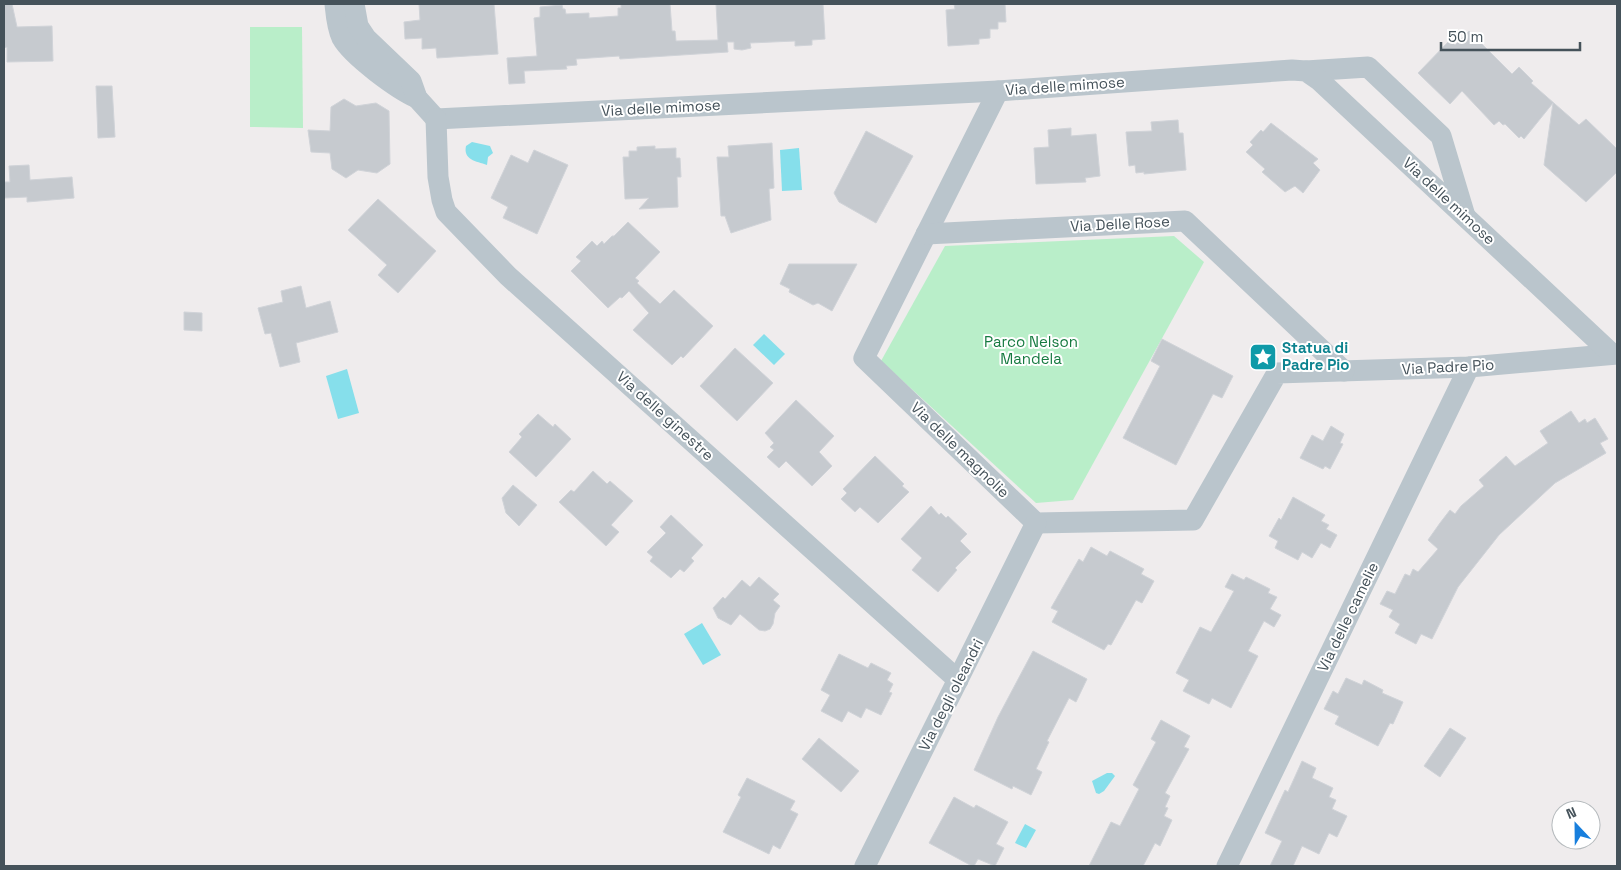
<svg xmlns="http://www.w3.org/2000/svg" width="1621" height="870" viewBox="0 0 1621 870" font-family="'Space Grotesk',sans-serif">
	<rect width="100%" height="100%" fill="#efeced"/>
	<g fill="#b9eec9">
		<polygon points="250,27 302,27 303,128 250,127"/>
		<polygon points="1174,236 1204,262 1073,500 1036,503 881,361 945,246"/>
	</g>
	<g fill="#86dfeb">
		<path d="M472,142L490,146L493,153L488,157L487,165C476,161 463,160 466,146Z"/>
		<polygon points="799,148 802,190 782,191 780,150"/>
		<polygon points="764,334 785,354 774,365 753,345"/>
		<polygon points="347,369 359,413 338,419 326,376"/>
		<polygon points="702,623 721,655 703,665 684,634"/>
		<polygon points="1107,773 1112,773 1115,776 1104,791 1099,794 1096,793 1092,781"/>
		<polygon points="1025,824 1036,830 1026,848 1015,843"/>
	</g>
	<g fill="#c6cacf" stroke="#d0d3d8">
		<polygon points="4,4 12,4 17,27 52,26 53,61 7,62 7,47 4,48"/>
		<polygon points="419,4 494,4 498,54 437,58 436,48 422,49 422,38 405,39 404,22 420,20"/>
		<polygon points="621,4 670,4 672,31 675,31 676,41 718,40 716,4 823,4 825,39 812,40 812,45 795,46 795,41 750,43 751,48 742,50 734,49 734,42 727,42 728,52 620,59 619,56 576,59 577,65 566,66 567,69 524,71 525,83 509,84 507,58 537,56 534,18 540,17 540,7 562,5 563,9 565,9 566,14 589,13 589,18 618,16 618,8 621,8"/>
		<polygon points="954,4 1005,4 1006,22 998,22 998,29 990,29 990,38 979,39 979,44 948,46 946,10 955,9"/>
		<polygon points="1469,31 1512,74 1519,67 1533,81 1531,83 1579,125 1586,119 1617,149 1617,172 1586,202 1544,165 1553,103 1524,139 1521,136 1519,138 1505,124 1503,125 1499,121 1494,125 1462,91 1450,104 1418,73 1450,40 1455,45"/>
		<polygon points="96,86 112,86 115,137 98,138"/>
		<polygon points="344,99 356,106 376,103 389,111 390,164 377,173 358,170 346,178 332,169 330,153 311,152 308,130 330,131 331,107"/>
		<polygon points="1178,120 1179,133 1183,133 1186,170 1144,174 1144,172 1136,173 1135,165 1129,166 1126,132 1152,131 1151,122"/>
		<polygon points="1271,123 1318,159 1313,163 1320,170 1303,193 1295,186 1285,192 1262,172 1265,169 1246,152 1253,145 1250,142 1261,130 1263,132"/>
		<polygon points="1071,128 1071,136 1096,134 1100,176 1085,178 1086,182 1036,184 1034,148 1049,147 1048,130"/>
		<polygon points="866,131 913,156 876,223 839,202 834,193"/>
		<polygon points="772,143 774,188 769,189 771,220 731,233 725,216 721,216 717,157 729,157 728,146"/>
		<polygon points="655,146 655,149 676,148 676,158 680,158 681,177 677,177 678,207 639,209 649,198 625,199 623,157 629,157 629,151 637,151 637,147"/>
		<polygon points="534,150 568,165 537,234 503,218 508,207 491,198 511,155 528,163"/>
		<polygon points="29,165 30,180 72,177 74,198 27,202 27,197 4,198 4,182 10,182 9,166"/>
		<polygon points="378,199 436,251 398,293 378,275 387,265 348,230"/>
		<polygon points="628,222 660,252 635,278 639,281 637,283 660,304 674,290 713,326 683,358 681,356 672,365 633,330 649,313 629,291 622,298 620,297 608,308 571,271 581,261 576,257 592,241 597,246 602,241 604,244 612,236 614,236"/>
		<polygon points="789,264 857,264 832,311 818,303 813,305 789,292 790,289 780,284"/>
		<polygon points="301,286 306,308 330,301 338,332 296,343 300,362 280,367 271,333 265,334 258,308 283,302 281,291"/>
		<polygon points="184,312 202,313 202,331 184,330"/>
		<polygon points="1162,339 1233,376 1222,398 1213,394 1176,465 1123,438 1160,366 1151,361"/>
		<polygon points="735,348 773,383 737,421 700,386"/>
		<polygon points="796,400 834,436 819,452 832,466 812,486 786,461 779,468 767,457 774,450 770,447 774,443 765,433"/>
		<polygon points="1571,411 1579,423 1585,419 1587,423 1595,418 1608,439 1600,443 1606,453 1555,483 1499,535 1458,587 1432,639 1421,634 1416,644 1395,633 1400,624 1389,617 1393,610 1380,604 1387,591 1395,594 1405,574 1410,576 1413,569 1418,572 1438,549 1428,540 1440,523 1450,510 1455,514 1461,506 1484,486 1479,480 1506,456 1515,466 1548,443 1540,431"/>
		<polygon points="538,414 553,427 555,424 571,439 536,477 509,452 522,437 519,434"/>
		<polygon points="1331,426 1344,434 1340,443 1343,444 1330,469 1325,466 1323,469 1300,458 1312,435 1323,441"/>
		<polygon points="875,456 904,484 902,486 909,492 878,523 860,507 855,512 841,499 847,493 843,489"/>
		<polygon points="593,471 607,484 610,481 633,501 611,525 619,532 606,546 559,502 571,490 574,492"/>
		<polygon points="513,485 537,505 519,526 506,513 502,498"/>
		<polygon points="1293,497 1325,515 1321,521 1329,525 1326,529 1337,535 1330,548 1321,543 1312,558 1302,552 1298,560 1275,548 1278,541 1269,536 1279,518 1281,520"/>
		<polygon points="931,506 939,515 941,513 946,518 948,516 967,534 960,541 971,552 955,568 957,570 938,592 912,570 922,558 901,539"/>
		<polygon points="671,515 703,545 691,558 694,561 684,572 680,569 671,578 650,561 653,557 647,552 666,533 660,527"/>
		<polygon points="1091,547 1107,556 1110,551 1144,569 1141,574 1154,581 1142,603 1136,600 1111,645 1108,644 1104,650 1052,622 1058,611 1051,608 1079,559 1083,562"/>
		<polygon points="1232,574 1244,580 1246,577 1270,589 1268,593 1277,597 1270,609 1281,615 1274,627 1264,621 1248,651 1258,656 1231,708 1212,698 1209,704 1183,691 1189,680 1176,673 1200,627 1211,632 1234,591 1225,587"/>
		<polygon points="759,577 779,594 773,600 780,606 775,613 773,624 770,629 765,631 759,630 740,614 731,625 718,618 713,608 723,597 725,599 742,580 750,587"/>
		<polygon points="1033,651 1087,679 1076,702 1069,698 1047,741 1049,742 1036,769 1042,772 1031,795 1013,786 1012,789 974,770 998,717"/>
		<polygon points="839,654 868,668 871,663 891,673 887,680 893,684 889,692 892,693 881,715 866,708 861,718 848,711 842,722 821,711 830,695 821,690"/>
		<polygon points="1346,678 1362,685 1364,680 1383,690 1382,693 1403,702 1393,724 1390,723 1378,746 1335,724 1339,716 1324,709 1333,691 1338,694"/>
		<polygon points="1161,720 1190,736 1184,747 1189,749 1165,793 1170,796 1165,807 1168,808 1164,816 1172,820 1160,846 1155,843 1143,866 1089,866 1111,822 1120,826 1139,789 1133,785 1156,742 1151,739"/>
		<polygon points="1450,728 1466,738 1440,777 1424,766"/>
		<polygon points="819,738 859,771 841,792 802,759"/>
		<polygon points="1302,761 1316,768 1312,778 1333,788 1329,797 1336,800 1332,809 1347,816 1337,837 1329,833 1319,854 1302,846 1293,866 1270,866 1282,841 1265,833 1285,790 1288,792"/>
		<polygon points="747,778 795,801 790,810 798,814 780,849 773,845 769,854 723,832 741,797 738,795"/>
		<polygon points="954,797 974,808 976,805 1008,822 996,844 1004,848 995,866 978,859 974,866 972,866 929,843"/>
	</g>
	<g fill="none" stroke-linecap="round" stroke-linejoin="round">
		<g stroke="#bac5cc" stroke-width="21">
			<path d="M335,4C336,14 337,28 342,38C352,56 397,89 417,98"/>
			<polyline points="354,4 358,26 366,38 411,81 417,98 436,119"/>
			<polyline points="1306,71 1368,67 1441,136 1465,216"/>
			<polyline points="998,91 864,358 1036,523 1193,520 1277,373 1469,367 1617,354"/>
			<polyline points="436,119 998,91 1292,70 1306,71 1319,80 1612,354"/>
			<polyline points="436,119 438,177 442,200 446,212 508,276 958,680"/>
			<polyline points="926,234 1185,221 1344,371"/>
			<polyline points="865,866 1036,523"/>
			<polyline points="1227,866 1469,367"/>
		</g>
	</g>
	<defs>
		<g id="sight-square" transform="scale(1.4375)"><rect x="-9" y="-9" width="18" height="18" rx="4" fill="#0f9aa8" stroke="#fff"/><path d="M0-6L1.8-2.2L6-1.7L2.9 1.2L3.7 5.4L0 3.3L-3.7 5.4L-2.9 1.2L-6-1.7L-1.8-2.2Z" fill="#fff"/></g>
	</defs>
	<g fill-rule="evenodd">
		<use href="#sight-square" x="1263" y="357"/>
	</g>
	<g text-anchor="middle" stroke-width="4" stroke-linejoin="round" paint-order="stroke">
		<g font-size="15" fill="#45525a" stroke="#fff">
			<text transform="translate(1065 86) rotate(-4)" y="5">Via delle mimose</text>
			<text transform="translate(661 108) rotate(-3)" y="5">Via delle mimose</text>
			<text transform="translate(1449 201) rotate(43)" y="5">Via delle mimose</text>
			<text transform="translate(1120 224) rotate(-3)" y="5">Via Delle Rose</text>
			<text transform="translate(1448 367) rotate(-3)" y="5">Via Padre Pio</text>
			<text transform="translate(665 416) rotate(42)" y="5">Via delle ginestre</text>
			<text transform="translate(960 450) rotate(44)" y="5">Via delle magnolie</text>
			<text transform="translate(1348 617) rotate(-64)" y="5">Via delle camelie</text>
			<text transform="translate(951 695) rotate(-63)" y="5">Via degli oleandri</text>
		</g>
		<g font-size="15" fill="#167a40" stroke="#fff">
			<text x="1031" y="347">Parco Nelson<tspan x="1031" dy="17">Mandela</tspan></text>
		</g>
		<g font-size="15" font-weight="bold" fill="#0d838f" stroke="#fff" text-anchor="start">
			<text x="1282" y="353">Statua di<tspan x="1282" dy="17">Padre Pio</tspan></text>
		</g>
	</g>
	<rect width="1621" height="870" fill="none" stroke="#45525a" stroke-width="10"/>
	<g transform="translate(1576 825) rotate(338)"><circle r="24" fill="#ffffff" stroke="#b5babd"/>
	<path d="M0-4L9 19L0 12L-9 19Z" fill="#187fdd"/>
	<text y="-8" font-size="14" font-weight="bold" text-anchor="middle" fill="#45525a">N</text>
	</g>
	<path d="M1441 42v8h139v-8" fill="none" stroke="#45525a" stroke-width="2.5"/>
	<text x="1448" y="42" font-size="15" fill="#45525a" stroke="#ffffff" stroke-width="4" paint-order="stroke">50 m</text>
</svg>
